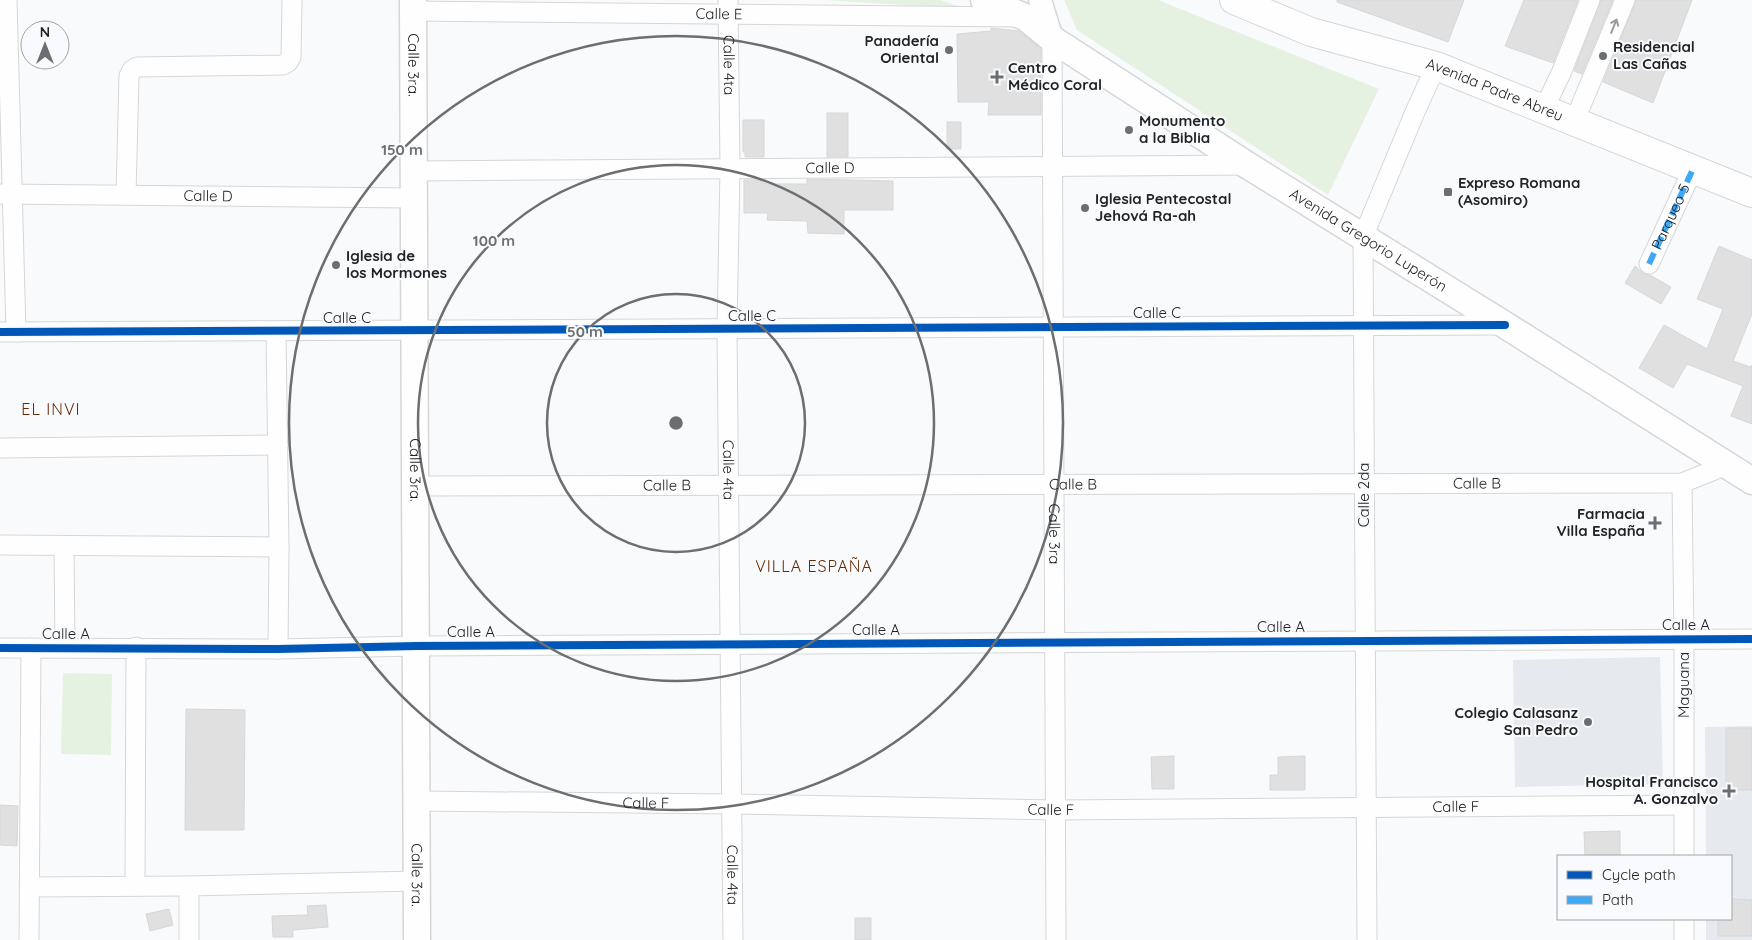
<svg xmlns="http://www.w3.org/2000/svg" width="1752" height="940" viewBox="0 0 1752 940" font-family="Quicksand,sans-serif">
	<rect width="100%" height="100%" fill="#f9fafc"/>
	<g fill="#e6e9ee">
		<polygon points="1660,657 1663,784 1515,787 1513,660"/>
		<polygon points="1752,726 1752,940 1706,940 1706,919 1731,919 1731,856 1706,856 1705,727"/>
	</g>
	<g fill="#e5f2e2">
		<polygon points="824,0 940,0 966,9"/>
		<polygon points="1064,0 1158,0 1379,89 1328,195 1077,30"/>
		<polygon points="63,673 112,674 111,755 61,754"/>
	</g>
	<g fill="#e0e0e1" stroke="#d6d7d8">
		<polygon points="1337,0 1464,0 1448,42 1337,2"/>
		<polygon points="1524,0 1578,0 1553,63 1505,46"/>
		<polygon points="1601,0 1613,0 1582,74 1574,71"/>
		<polygon points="1636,0 1692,0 1653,103 1603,82"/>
		<polygon points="991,28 1019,31 1041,49 1041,115 988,115 989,102 958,102 957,34 991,31"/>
		<rect x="827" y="113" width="21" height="44"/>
		<polygon points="743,120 764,120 764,157 745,157 745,152 743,152"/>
		<rect x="947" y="122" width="14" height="27"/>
		<polygon points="807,179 893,181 893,210 844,210 844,234 808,233 807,221 767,220 768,213 744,213 744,180 766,180 766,184 807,184"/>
		<polygon points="1719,246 1752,260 1752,314 1733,361 1750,367 1752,365 1752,424 1731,416 1743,386 1687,364 1673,388 1639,368 1664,325 1707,349 1723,309 1697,299"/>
		<polygon points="1635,266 1644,274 1650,275 1671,287 1661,304 1625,283"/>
		<polygon points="186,709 245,710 244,830 185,830"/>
		<rect x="1726" y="728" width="26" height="62"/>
		<polygon points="1174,756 1174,789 1152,789 1151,757"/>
		<polygon points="1305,756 1305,790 1270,790 1270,775 1278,775 1278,757"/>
		<polygon points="0,805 18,806 17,846 0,845"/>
		<polygon points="1620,831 1620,856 1585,856 1584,832"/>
		<polygon points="1731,899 1752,900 1752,936 1718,936 1718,919 1731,919"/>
		<polygon points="326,905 328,927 293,930 293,937 273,937 272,916 308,915 307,906"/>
		<polygon points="169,909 173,925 150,931 146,914"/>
		<rect x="855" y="918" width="16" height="22"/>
	</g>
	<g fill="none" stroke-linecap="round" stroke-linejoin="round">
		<g stroke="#d5d6d7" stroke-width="21">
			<g id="minor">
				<polyline points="7,0 16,332"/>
				<path id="s1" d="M728,0L730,168L727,330L733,940"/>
				<path id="s2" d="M413,11L1017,17"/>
				<path id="s3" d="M1052,39L1056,940"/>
				<polyline points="1544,109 1562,71 1590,0"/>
				<polyline points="1574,122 1625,0"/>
				<path id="s4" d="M414,171L1247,165"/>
				<path id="s5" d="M0,194L414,198"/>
				<polyline points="126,195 129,76 132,70 137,67 283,65 288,62 291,57 292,0"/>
				<polyline points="1649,264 1693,169"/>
				<polyline points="0,332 1505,325"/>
				<polyline points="276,332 279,547 278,649"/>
				<polyline points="0,448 278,445"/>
				<polyline points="1682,483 1684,639 1684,856"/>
				<path id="s6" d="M415,486L1682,483L1727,465"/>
				<polyline points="0,545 279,547"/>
				<polyline points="64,546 65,647"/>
				<polyline points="0,648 278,649 416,646 1752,639"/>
				<path id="s7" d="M417,801L732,804L1055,810L1684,805"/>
				<polyline points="135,886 136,647"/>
				<polyline points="189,886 189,940"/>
				<polyline points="30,887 189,886 417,881"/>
				<polyline points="1684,919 1684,940"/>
				<polyline points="29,940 31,648"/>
				<polyline points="1367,940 1363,237 1415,112 1436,66"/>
			</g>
		</g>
		<g stroke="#d5d6d7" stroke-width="25">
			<polyline id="tertiary" points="1040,0 1052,39"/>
		</g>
		<g stroke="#d5d6d7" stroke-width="29">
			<g id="secondary">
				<path id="s8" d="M413,0L417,940"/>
				<path id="s9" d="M984,0L1025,17L1052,39L1247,165L1505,325L1752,481"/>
			</g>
		</g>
		<g stroke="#d5d6d7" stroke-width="30">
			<g id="primary">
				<path id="s10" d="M1234,0L1311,32L1436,66L1752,193"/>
			</g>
		</g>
		<use href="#minor" stroke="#fefeff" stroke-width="19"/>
		<use href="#tertiary" stroke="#fefeff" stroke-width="22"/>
		<use href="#secondary" stroke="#fefeff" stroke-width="26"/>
		<use href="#primary" stroke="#fefeff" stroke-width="28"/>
		<path stroke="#3fa9f5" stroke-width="6" stroke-dasharray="12 6" stroke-linecap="butt" id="s11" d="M1649,264L1693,169"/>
		<g stroke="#f8fafd" stroke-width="11">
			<g id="cycleway">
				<polyline points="0,332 1505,325"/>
				<polyline points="0,648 278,649 416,646 1752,639"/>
			</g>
		</g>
		<use href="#cycleway" stroke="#0057b8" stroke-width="8"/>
	</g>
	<defs><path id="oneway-shaft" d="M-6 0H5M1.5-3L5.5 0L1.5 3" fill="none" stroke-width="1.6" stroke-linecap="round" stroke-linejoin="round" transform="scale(1.25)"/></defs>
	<use stroke="#9b9b9c" href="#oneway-shaft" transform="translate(1614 26) rotate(-68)"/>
	<g fill="none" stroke="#6d6e70" stroke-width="2.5">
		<circle cx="676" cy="423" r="129"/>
		<circle cx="676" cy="423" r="258"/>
		<circle cx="676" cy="423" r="387"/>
	</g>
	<g fill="#6d6e70" stroke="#f8fafd" stroke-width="2">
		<circle cx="949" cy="50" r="5"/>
		<circle cx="1603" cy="56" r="5"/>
		<path d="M994.5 69.5h5v5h5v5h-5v5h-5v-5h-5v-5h5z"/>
		<circle cx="1129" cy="130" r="5"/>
		<rect x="1443" y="187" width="10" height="10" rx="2.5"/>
		<circle cx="1085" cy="208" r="5"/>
		<circle cx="336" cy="265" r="5"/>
		<path d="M1652.5 515.5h5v5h5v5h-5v5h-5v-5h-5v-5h5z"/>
		<circle cx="1588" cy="722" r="5"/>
		<path d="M1726.5 783.5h5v5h5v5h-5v5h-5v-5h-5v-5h5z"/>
	</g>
	<g text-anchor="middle" stroke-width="4" stroke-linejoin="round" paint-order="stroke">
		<g font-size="15" fill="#222324" stroke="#f8fafd">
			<text dy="5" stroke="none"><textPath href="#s2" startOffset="306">Calle E</textPath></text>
			<text dy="5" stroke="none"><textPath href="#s8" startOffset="65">Calle 3ra.</textPath></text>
			<text dy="5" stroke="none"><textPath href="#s1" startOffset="65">Calle 4ta</textPath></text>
			<text dy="5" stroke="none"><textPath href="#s10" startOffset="276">Avenida Padre Abreu</textPath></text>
			<text dy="5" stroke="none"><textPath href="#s4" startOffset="416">Calle D</textPath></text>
			<text dy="5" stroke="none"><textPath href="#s5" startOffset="208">Calle D</textPath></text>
			<text dy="5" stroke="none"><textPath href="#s11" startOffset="52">Parqueo 5</textPath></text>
			<text dy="5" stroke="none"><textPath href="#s9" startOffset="454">Avenida Gregorio Luperón</textPath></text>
			<text x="1157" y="318">Calle C</text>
			<text x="752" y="321">Calle C</text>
			<text x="347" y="323">Calle C</text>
			<text dy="5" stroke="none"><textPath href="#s8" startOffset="470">Calle 3ra.</textPath></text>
			<text dy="5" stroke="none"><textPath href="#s1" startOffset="470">Calle 4ta</textPath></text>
			<text dy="5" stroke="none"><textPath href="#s6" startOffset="1062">Calle B</textPath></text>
			<text dy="5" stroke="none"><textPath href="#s6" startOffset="252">Calle B</textPath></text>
			<text dy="5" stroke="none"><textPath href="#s6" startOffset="658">Calle B</textPath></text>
			<text transform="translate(1364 495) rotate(-90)" y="5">Calle 2da</text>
			<text dy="5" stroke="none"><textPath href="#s3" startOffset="495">Calle 3ra</textPath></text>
			<text x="1686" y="630">Calle A</text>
			<text x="1281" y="632">Calle A</text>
			<text x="876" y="635">Calle A</text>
			<text x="471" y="637">Calle A</text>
			<text x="66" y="639">Calle A</text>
			<text transform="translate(1684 685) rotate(-90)" y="5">Maguana</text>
			<text dy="5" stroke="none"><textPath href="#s7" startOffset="229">Calle F</textPath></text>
			<text dy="5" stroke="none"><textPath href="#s7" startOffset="1039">Calle F</textPath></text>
			<text dy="5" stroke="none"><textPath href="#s7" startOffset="634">Calle F</textPath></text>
			<text dy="5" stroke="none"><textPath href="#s8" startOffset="875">Calle 3ra.</textPath></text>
			<text dy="5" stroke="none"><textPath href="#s1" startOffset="875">Calle 4ta</textPath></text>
		</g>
		<g font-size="15" font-weight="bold" fill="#222324" stroke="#f8fafd" text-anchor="start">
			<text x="939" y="46" text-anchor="end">Panadería<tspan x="939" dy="17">Oriental</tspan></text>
			<text x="1613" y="52">Residencial<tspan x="1613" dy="17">Las Cañas</tspan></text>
			<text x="1008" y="73">Centro<tspan x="1008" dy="17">Médico Coral</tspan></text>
			<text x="1139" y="126">Monumento<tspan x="1139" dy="17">a la Biblia</tspan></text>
			<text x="1458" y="188">Expreso Romana<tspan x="1458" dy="17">(Asomiro)</tspan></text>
			<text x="1095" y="204">Iglesia Pentecostal<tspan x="1095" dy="17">Jehová Ra-ah</tspan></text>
			<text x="346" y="261">Iglesia de<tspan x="346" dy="17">los Mormones</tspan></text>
			<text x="1645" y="519" text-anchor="end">Farmacia<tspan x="1645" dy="17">Villa España</tspan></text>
			<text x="1578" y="718" text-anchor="end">Colegio Calasanz<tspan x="1578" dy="17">San Pedro</tspan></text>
			<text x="1718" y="787" text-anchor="end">Hospital Francisco<tspan x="1718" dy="17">A. Gonzalvo</tspan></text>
		</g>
		<g font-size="16" letter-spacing="1" fill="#682b00" stroke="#f8fafd">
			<text x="51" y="415">EL INVI</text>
			<text x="814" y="572">VILLA ESPAÑA</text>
		</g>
	</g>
	<circle cx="676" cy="423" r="8" fill="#6d6e70" stroke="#f8fafd" stroke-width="2.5"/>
	<g font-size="15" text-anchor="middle" font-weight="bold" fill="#6d6e70" stroke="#f8fafd" stroke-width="4" stroke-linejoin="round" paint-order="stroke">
		<text x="402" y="155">150 m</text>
		<text x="494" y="246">100 m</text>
		<text x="585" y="337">50 m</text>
	</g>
	<rect x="1557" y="855" width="175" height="65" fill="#f8fafd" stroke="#a2a4a6"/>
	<rect x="1567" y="871" width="25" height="8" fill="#0057b8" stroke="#a2a4a6"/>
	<text x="1602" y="880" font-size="15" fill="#222324">Cycle path</text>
	<rect x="1567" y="896" width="25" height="8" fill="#3fa9f5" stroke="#a2a4a6"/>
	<text x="1602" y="905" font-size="15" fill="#222324">Path</text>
	<g transform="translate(45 45)"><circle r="24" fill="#f8fafd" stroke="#a2a4a6"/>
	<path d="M0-4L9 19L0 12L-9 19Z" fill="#6d6e70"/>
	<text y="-8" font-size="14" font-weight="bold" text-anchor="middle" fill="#222324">N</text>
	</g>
</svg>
